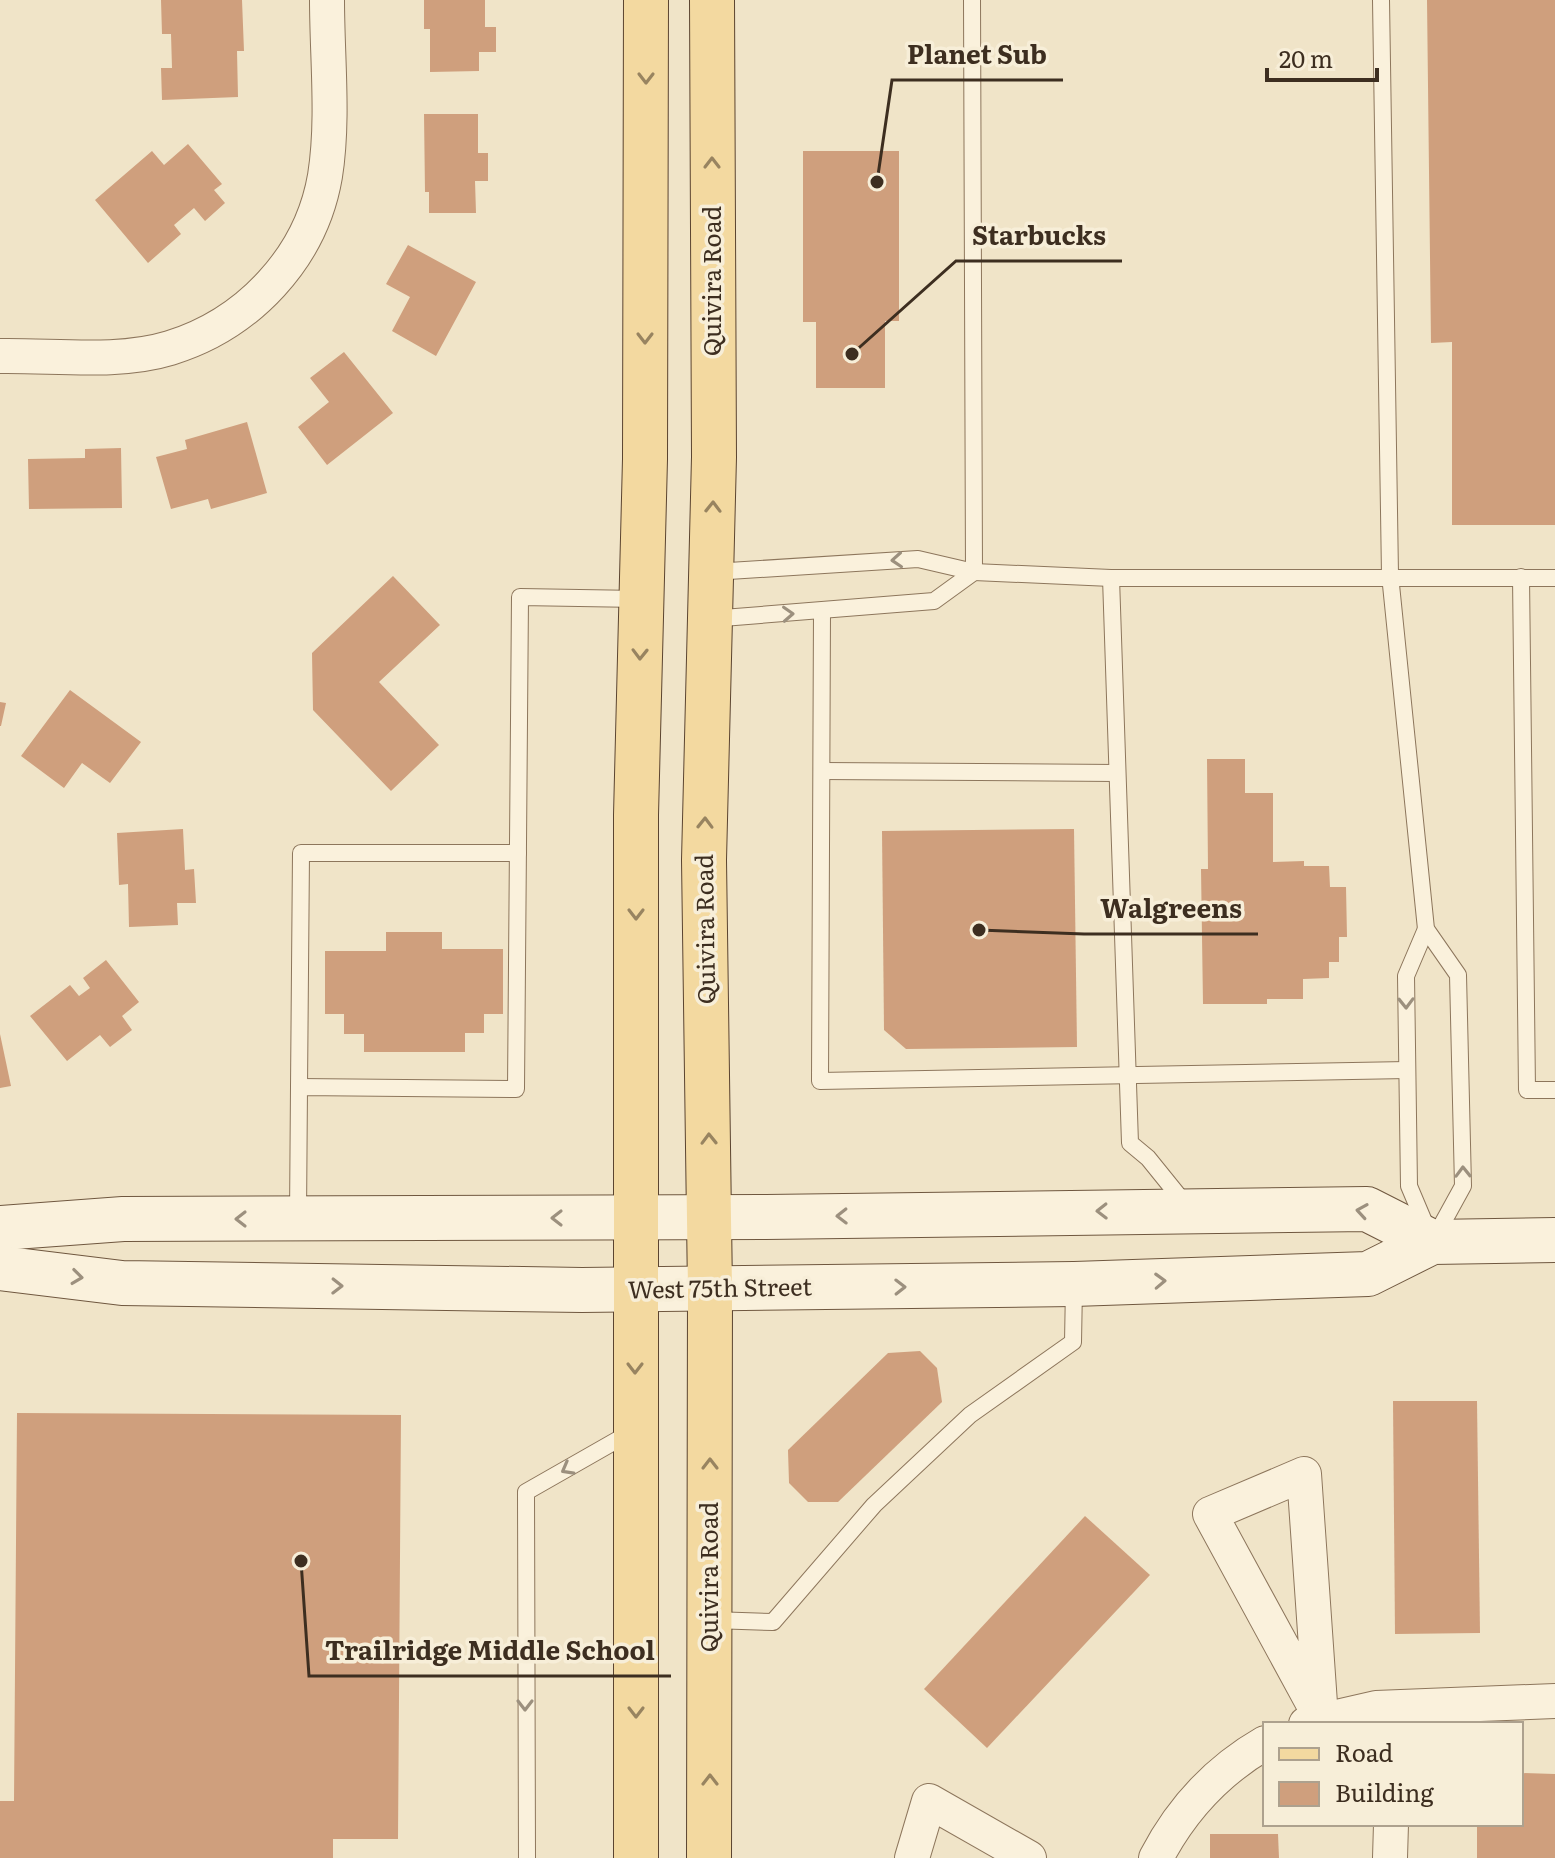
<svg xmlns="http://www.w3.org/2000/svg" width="1555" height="1858" viewBox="0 0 1555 1858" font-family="Literata,serif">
	<rect width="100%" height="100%" fill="#f0e4c8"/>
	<g fill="#cf9f7d">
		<polygon points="161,0 242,0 244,51 237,51 238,97 162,100 161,68 172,68 171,34 162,34"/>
		<polygon points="424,0 485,0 485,27 496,27 496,52 479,52 479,71 430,72 430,29 424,29"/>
		<polygon points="1427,0 1555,0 1555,525 1452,525 1452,342 1431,343"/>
		<polygon points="424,114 478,114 478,153 488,153 488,181 475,181 476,213 429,213 429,192 425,192"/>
		<polygon points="188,144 222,184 214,190 225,203 205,221 194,208 174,225 181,234 148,263 95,200 152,151 164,165"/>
		<polygon points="803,151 899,151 899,321 885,321 885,388 816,388 816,322 803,322"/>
		<polygon points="408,245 476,282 436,356 392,331 410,297 386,284"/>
		<polygon points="344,352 393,413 327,465 298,427 329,402 310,378"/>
		<polygon points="247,422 267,493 211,509 208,499 171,509 156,457 187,449 185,440"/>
		<polygon points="121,448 122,508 29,509 28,459 85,458 85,449"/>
		<polygon points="393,576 440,625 379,682 439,745 391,791 313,710 312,653"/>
		<polygon points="70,690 141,742 110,783 82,763 64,788 21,756"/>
		<polygon points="0,702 6,703 1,726 0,726"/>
		<polygon points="1207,759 1245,759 1245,793 1273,793 1273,862 1304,861 1304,866 1329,866 1330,887 1346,887 1347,937 1339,937 1339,962 1329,962 1329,978 1303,979 1303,999 1267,999 1267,1004 1203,1004 1201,869 1208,869"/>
		<polygon points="183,829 185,870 194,869 196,903 177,903 178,925 129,927 128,884 119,885 117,833"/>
		<polygon points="1074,829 1077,1047 906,1049 884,1030 882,831"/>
		<polygon points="386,932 442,932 442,949 503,949 503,1014 484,1014 484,1033 465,1033 465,1052 364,1052 364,1034 344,1034 344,1014 325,1014 325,951 386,951"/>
		<polygon points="106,960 139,1002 122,1016 132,1030 110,1047 100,1035 67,1061 30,1016 70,985 79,996 90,988 83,978"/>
		<polygon points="0,1034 11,1086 0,1088"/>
		<polygon points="920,1351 937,1368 942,1402 838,1502 808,1502 789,1483 788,1450 888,1353"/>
		<polygon points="1393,1401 1477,1401 1480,1633 1395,1634"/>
		<polygon points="17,1413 401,1415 398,1839 333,1839 333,1858 0,1858 0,1801 14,1801"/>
		<polygon points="1085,1516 1150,1575 987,1748 924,1689"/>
		<polygon points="1521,1773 1555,1774 1555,1858 1477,1858 1477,1824 1521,1824"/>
		<polygon points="1210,1834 1278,1834 1279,1858 1210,1858"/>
	</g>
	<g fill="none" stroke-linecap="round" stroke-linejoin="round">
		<g stroke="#8d765c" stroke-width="18">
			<g id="lane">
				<polyline points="972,0 974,572"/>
				<polyline points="1381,0 1390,575 1426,929 1458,975 1463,1186 1435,1237"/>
				<polyline points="713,572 918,559 974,572 1111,578 1555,578"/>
				<polyline points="1521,577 1527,1090 1555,1090"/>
				<polyline points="1111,578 1130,1143 1148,1158 1186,1205"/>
				<polyline points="822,612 820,1081 1407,1070"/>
				<polyline points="710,619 934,601 974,572"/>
				<polyline points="822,771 1117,773"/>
				<polyline points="1426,929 1406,976 1409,1186 1428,1231"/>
				<polyline points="299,1087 301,853 518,853"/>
				<polyline points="298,1216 299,1087 516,1089 520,597 639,599"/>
				<polyline points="712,1620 773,1622 874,1505 970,1415 1073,1342 1074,1287"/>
				<polyline points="527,1858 526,1492 633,1431"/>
			</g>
		</g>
		<g stroke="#8d765c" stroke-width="36">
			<g id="street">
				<path d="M0,356C54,355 118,364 170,348C248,324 311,258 325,176C334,120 327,57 327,0"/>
				<polygon points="1304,1474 1321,1718 1210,1514"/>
				<polyline points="1306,1724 1376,1708 1555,1701"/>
				<polyline points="912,1858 929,1801 1029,1858"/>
				<path d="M1156,1858C1181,1810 1218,1770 1265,1743"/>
				<polyline points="1390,1858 1391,1824"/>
			</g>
		</g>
		<g stroke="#6f573f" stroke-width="46">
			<g id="secondary">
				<polyline points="0,1228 123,1219 766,1217 1367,1209 1432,1242"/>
				<polyline points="0,1268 122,1283 582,1290 1074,1284 1368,1274 1432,1242 1555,1240"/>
			</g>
		</g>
		<g stroke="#5b4430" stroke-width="46">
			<g id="primary">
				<polyline points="636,1858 636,815 645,459 646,0"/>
				<polyline points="709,1858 710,1290 704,860 714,457 712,0"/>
			</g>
		</g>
		<use href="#lane" stroke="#faf1dc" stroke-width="16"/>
		<use href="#street" stroke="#faf1dc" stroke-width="34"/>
		<use href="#secondary" stroke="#faf1dc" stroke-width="44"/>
		<use href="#primary" stroke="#f3d9a0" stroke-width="44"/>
	</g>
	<defs><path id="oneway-chevron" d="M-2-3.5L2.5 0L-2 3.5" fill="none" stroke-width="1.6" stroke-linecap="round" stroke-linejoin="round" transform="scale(2)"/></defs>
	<g stroke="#988460">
		<use href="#oneway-chevron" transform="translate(646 78) rotate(90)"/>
		<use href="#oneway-chevron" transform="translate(712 163) rotate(-90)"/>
		<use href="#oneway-chevron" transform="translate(645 338) rotate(90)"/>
		<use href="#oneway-chevron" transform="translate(713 507) rotate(-89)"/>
		<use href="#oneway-chevron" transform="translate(640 654) rotate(91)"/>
		<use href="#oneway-chevron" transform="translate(705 823) rotate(-89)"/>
		<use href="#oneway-chevron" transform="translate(636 914) rotate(90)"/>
		<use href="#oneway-chevron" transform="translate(709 1139) rotate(-91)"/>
		<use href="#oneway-chevron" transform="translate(635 1368) rotate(90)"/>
		<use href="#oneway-chevron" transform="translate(710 1464) rotate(-90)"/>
		<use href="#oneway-chevron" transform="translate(636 1712) rotate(90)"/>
		<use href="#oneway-chevron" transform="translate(710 1780) rotate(-90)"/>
	</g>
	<g stroke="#9c907e">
		<use href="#oneway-chevron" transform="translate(897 560) rotate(176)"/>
		<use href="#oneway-chevron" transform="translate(788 614) rotate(-3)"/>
		<use href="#oneway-chevron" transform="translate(1406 1003) rotate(89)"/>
		<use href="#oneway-chevron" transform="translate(1463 1172) rotate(-91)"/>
		<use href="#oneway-chevron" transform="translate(1102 1211) rotate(179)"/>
		<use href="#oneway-chevron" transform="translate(1362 1211) rotate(-171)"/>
		<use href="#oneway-chevron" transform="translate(842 1216) rotate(179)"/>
		<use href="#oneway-chevron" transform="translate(557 1218) rotate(180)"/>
		<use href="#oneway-chevron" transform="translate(241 1219) rotate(180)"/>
		<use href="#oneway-chevron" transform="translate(77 1277) rotate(7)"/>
		<use href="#oneway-chevron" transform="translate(1160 1281) rotate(-2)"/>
		<use href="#oneway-chevron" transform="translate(337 1286) rotate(1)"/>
		<use href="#oneway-chevron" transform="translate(900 1287) rotate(-1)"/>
		<use href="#oneway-chevron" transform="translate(567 1469) rotate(151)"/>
		<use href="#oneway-chevron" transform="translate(525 1705) rotate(90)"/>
	</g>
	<g text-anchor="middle" stroke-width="7" stroke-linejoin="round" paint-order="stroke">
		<g font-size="24" fill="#3d2e20" stroke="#f7eed8">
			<text transform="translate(713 281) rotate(-90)" y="8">Quivira Road</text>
			<text transform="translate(706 929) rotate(-91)" y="8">Quivira Road</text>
			<text transform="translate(720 1289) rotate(-1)" y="8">West 75th Street</text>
			<text transform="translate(710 1577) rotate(-90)" y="8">Quivira Road</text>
		</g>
	</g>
	<path fill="none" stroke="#3d2e20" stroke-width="3" d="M877 182L892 80H1063M852 354L956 261H1122M979 930L1084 934H1258M301 1561L309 1676H671"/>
	<g fill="#3d2e20" stroke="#f7eed8" stroke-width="3">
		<circle cx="877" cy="182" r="8"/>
		<circle cx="852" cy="354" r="8"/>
		<circle cx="979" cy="930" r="8"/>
		<circle cx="301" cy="1561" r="8"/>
	</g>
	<g font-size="26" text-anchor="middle" font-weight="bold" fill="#3d2e20" stroke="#f7eed8" stroke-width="7" stroke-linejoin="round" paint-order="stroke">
		<text x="977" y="64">Planet Sub</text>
		<text x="1039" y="245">Starbucks</text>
		<text x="1171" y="918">Walgreens</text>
		<text x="490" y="1660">Trailridge Middle School</text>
	</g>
	<rect x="1263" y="1722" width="260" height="104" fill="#f7eed8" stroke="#ada18e" stroke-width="2"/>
	<rect x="1279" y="1748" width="40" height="12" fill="#f3d9a0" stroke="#ada18e" stroke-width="2"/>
	<text x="1335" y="1762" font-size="24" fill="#3d2e20">Road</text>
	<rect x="1279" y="1782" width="40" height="24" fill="#cf9f7d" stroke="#ada18e" stroke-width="2"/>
	<text x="1335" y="1802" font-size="24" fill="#3d2e20">Building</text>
	<path d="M1267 68v12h110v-12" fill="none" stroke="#3d2e20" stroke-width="4"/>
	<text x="1279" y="68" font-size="24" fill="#3d2e20" stroke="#f7eed8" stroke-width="6" paint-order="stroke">20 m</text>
</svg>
